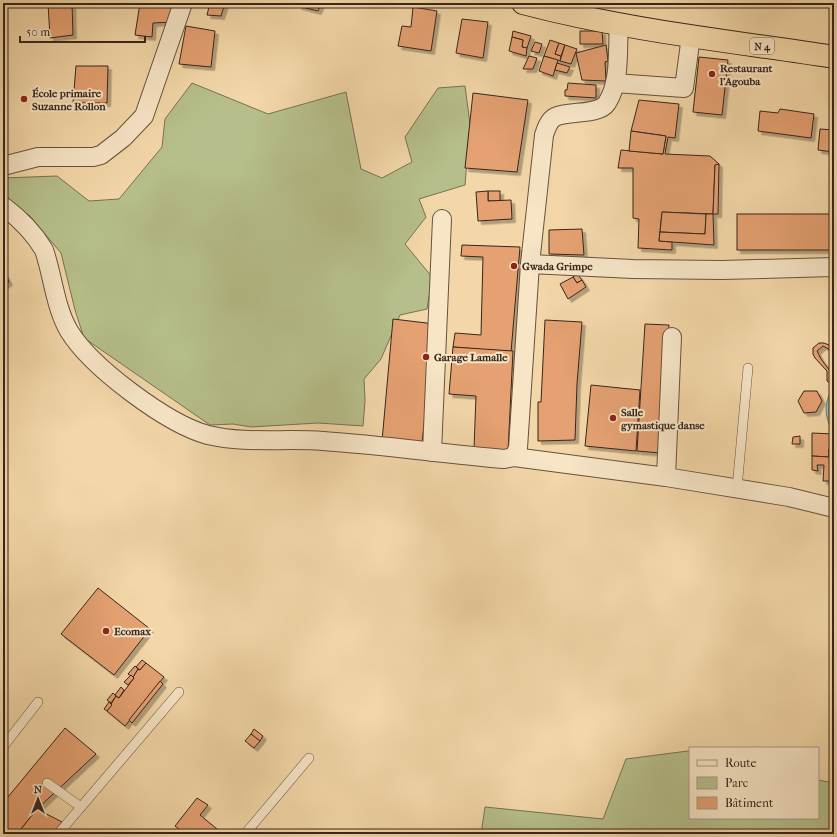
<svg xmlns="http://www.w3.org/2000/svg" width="837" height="837" viewBox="0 0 837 837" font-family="'IM FELL French Canon',serif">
	<defs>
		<filter id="shadow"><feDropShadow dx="3.5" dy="3.5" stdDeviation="0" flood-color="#0004"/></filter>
	</defs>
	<rect width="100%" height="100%" fill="#f3d7a8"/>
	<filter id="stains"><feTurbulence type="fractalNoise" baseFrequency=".005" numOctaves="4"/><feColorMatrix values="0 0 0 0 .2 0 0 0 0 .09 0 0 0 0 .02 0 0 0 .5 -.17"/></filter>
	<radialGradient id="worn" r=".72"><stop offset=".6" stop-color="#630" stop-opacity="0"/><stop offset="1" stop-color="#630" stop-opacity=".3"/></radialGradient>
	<g fill="#b6bf8b" stroke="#767254">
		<polygon points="192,83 268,114 346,92 361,169 382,178 412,162 405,137 438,88 465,86 470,124 465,185 419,199 426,217 405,244 432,277 427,309 400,315 381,359 364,379 365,401 363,426 318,423 251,427 233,424 210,425 84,338 75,310 61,253 29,215 3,201 3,178 57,176 89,201 119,199 162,147 165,119"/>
		<polygon points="688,751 690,752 690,818 818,818 818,780 834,783 834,834 481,834 485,807 603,819 626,759"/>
	</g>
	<path fill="#9cbaa4" stroke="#747e6e" d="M830,393H834V425L829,424C825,413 825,404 830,393Z"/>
	<g fill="#e5a172" stroke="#37251d" filter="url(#shadow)">
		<polygon points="48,3 72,3 73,35 50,38"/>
		<polygon points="140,3 178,3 173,22 153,23 152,37 135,35"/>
		<polygon points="210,3 225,3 221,16 207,15"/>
		<polygon points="299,3 321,3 318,11 298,6"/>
		<polygon points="413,7 437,11 431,51 398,46 402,26 411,27"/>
		<polygon points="462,19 488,22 483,58 456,53"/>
		<polygon points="186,26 215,31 211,67 179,64"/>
		<polygon points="513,31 531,36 527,48 522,47 523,40 512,37"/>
		<polygon points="580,31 602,31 603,44 580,44"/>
		<polygon points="512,37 523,40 522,47 527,48 526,56 509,51"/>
		<polygon points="550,40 559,43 555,54 561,56 560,61 544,56"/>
		<polygon points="535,42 542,44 539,53 531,51"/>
		<polygon points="559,43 565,45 561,56 555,54"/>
		<polygon points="565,45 577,49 571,64 560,61"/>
		<polygon points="606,45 608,61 605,62 606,81 582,80 576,53"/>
		<polygon points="529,56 537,58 533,69 523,69"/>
		<polygon points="544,56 558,60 553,76 539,71"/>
		<polygon points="699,57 728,60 722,115 693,112"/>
		<polygon points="557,63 570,67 567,73 555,70"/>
		<polygon points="76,66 108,66 107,103 73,103"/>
		<polygon points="568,83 596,85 596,98 565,96 565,90 567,90"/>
		<polygon points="473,93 528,100 517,172 465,168"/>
		<polygon points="639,100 679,104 675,138 668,137 665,154 710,156 719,164 715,165 713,214 662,212 659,241 672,242 672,250 638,248 639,219 633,218 633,168 618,168 621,150 663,154 666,136 631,131"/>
		<polygon points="780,109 814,114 811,138 758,131 760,111 778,113"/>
		<polygon points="820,129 834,130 834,152 818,150"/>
		<polygon points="631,131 666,136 663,154 629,151"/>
		<polygon points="719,164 718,214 713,214 715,165"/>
		<rect x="488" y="191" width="12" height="10"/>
		<polygon points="488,191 488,201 511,200 512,219 478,221 476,192"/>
		<polygon points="662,212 706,214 705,234 660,232"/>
		<polygon points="706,214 713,214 714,245 659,241 660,232 705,234"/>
		<rect x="737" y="214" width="97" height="36"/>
		<polygon points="582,229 584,255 549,254 549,230"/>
		<polygon points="462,245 520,247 511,352 453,347 455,333 481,335 483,257 461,256"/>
		<polygon points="3,270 9,282 3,286"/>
		<polygon points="577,274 582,280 577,283 573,277"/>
		<polygon points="573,277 577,283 582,280 586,287 568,299 560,284"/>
		<polygon points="393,319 435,324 422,443 382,441"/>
		<polygon points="545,320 582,322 577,384 575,440 538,441 538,402 541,402"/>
		<polygon points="645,324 669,325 661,453 637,451"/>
		<polygon points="819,343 824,343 834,347 834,352 823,346 817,351 821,359 830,371 834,391 831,391 831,384 827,381 827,371 815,358 813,354 813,348"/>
		<polygon points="453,347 513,351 508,451 474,449 476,396 449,394"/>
		<polygon points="591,385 640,390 636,451 585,446"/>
		<polygon points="804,391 817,391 822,401 816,412 804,413 798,401"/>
		<polygon points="812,433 834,434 834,449 829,449 829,457 812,456"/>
		<polygon points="800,436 800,444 792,444 793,437"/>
		<polygon points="829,449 834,449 834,481 823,481 824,465 817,465 818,471 812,470 812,456 829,457"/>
		<polygon points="98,588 150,629 114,675 61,634"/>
		<polygon points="142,660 146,663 140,670 136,667"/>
		<polygon points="146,663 164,677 125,726 107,711 116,696 119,698 134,678 133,677 138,669 140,670"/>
		<polygon points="135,666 138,669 133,677 128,674"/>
		<polygon points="131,675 134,678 128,685 124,682"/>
		<polygon points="160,681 163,684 132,723 129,720"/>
		<polygon points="121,687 124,690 119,698 115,695"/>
		<polygon points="113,693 116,696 111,703 107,700"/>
		<polygon points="109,702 112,705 107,711 104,709"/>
		<polygon points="65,728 96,754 37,809 17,834 3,834 3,803"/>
		<polygon points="254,729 263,736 260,741 251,734"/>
		<polygon points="251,734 260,741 254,748 245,741"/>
		<polygon points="197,798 208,805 200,815 223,834 185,834 175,826"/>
		<polygon points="37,809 62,822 52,834 25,834 21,829"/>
	</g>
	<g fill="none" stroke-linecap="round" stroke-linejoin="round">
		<g stroke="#665240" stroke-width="10">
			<g id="lane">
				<polyline points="737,488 748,368"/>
				<polyline points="3,747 38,702"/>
				<polyline points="47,783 81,807"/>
				<polyline points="58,834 179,692"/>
				<polyline points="245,834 309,758"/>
			</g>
		</g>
		<g stroke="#665240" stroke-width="20">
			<g id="street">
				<polyline points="615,83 684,88 691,36"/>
				<polyline points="3,166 38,157 93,157 101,155 123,138 144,116 183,3"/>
				<path d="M3,206C19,218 34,233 44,250C53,276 55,307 69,331C91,367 167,424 208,435C245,444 286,438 323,441C383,445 444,454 504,459L514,457L666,477L789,497L834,508"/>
				<polyline points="530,264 633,269 722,270 834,267"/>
				<polyline points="432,452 442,219"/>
				<path d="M514,457L518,448L530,264L544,135C546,129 549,120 555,117C569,110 598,116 607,103C621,81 617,50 619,25"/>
				<polyline points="666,477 672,337"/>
			</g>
		</g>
		<g stroke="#37251d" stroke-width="24">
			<path id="highway" d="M523,3C625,30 730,41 834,57"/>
		</g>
		<use href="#lane" stroke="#f7e5c6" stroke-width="9"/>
		<use href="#street" stroke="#f7e5c6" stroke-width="18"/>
		<use href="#highway" stroke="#f3d7a8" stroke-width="22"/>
	</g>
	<g fill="#8f2418" stroke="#f7e5c6" stroke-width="1.5">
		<circle cx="712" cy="74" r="4"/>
		<circle cx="24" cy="99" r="4"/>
		<circle cx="514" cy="266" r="4"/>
		<circle cx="426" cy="357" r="4"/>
		<circle cx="613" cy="418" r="4"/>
		<circle cx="106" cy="631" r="4"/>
	</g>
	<g text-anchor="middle" stroke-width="4" stroke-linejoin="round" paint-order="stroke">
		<rect fill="#f7e5c6" stroke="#715f50" stroke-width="1" x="750" y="38" width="24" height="16" rx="3"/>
		<g font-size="10" font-weight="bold" fill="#37251d">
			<text x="762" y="50">N 4</text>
		</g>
		<g font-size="11" font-weight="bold" fill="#37251d" stroke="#f7e5c6" text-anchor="start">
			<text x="720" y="72">Restaurant<tspan x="720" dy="13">l'Agouba</tspan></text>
			<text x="32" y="97">École primaire<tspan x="32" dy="13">Suzanne Rollon</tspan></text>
			<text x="522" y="270">Gwada Grimpe</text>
			<text x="434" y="361">Garage Lamalle</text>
			<text x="621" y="416">Salle<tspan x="621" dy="13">gymastique danse</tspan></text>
			<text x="114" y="635">Ecomax</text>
		</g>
	</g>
	<rect width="837" height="837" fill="none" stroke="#f3d7a8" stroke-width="16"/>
	<rect x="4" y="4" width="829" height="829" fill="none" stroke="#37251d" stroke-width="2"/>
	<rect x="8" y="8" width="821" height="821" fill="none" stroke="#37251d"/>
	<rect x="689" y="747" width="130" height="72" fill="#f7e5c6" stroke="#aa9882"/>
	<rect x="697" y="760" width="20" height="6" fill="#f7e5c6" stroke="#aa9882"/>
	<text x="725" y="767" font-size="12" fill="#37251d">Route</text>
	<rect x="697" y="777" width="20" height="12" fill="#b6bf8b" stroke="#aa9882"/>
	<text x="725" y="787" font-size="12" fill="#37251d">Parc</text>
	<rect x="697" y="797" width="20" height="12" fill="#e5a172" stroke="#aa9882"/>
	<text x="725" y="807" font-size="12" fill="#37251d">Bâtiment</text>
	<g transform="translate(38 799)" stroke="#f7e5c6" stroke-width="3" paint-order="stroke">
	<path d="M0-3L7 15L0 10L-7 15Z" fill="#37251d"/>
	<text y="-6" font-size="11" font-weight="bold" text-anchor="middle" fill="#37251d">N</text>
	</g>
	<path d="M20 36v6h125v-6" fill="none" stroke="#37251d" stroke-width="2"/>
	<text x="26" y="36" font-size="12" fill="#37251d" stroke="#f7e5c6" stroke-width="3" paint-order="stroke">50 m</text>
	<rect width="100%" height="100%" filter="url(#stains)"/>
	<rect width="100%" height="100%" fill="url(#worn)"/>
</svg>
